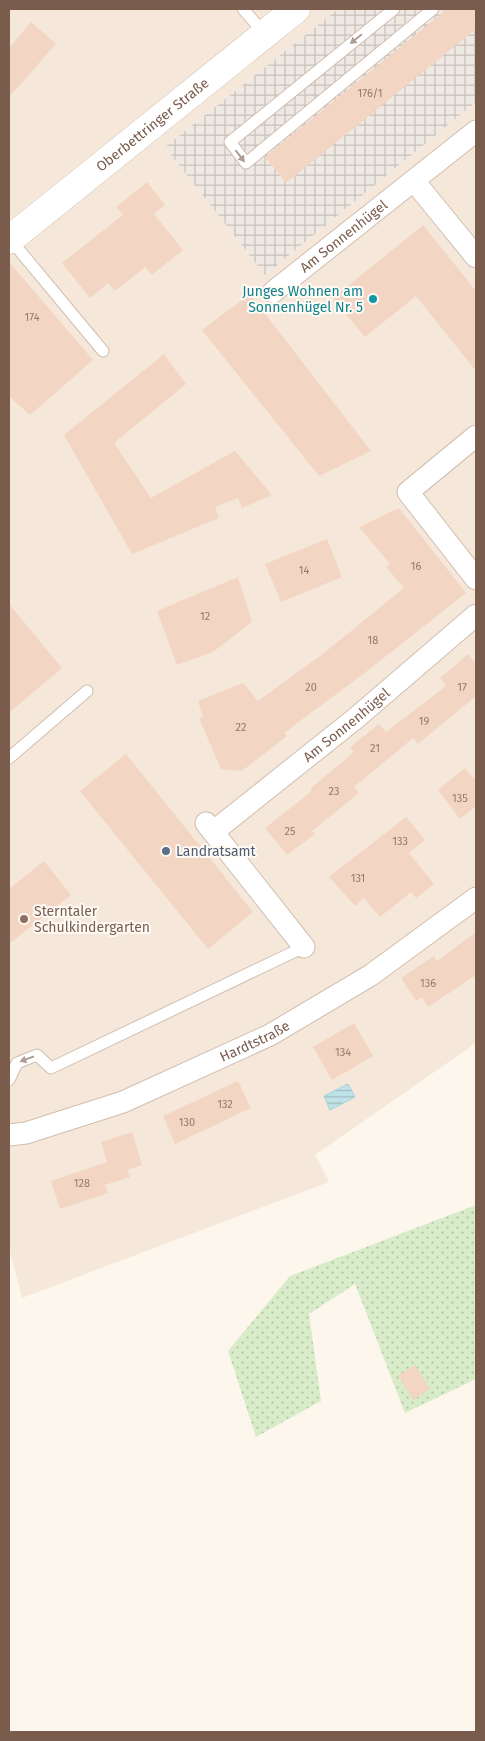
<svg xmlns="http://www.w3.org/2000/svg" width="485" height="1741" viewBox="0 0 485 1741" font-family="'Fira Sans',sans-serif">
	<defs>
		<pattern id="industrial-grid" width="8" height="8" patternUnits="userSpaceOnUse" patternTransform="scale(1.25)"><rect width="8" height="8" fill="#efe9e4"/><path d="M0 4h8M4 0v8" fill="none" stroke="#c7c0bb"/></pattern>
		<pattern id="grass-dots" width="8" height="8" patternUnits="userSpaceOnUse" patternTransform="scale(1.25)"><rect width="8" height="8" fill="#d8ecc9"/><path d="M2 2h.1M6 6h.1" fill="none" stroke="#b4c2a5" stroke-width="1.8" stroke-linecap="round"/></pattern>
		<pattern id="water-rules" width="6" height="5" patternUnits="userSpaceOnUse" patternTransform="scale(1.25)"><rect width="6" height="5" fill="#bfe3e8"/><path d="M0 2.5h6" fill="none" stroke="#a0bbbe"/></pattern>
	</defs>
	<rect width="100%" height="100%" fill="#fdf6ec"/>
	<polygon fill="#f5e8da" points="9,9 338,9 165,147 265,275 476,102 476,1043 315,1155 329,1182 22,1298 9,1248"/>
	<polygon fill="url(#industrial-grid)" points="338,9 476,9 476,102 265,275 165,147"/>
	<polygon fill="url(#grass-dots)" points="476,1205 476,1379 405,1413 355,1284 309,1314 321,1401 256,1437 228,1351 290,1276"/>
	<polygon fill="url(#water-rules)" stroke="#a5d3da" points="348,1084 355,1097 330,1110 324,1096"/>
	<g fill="#f3d5c3">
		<polygon points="447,9 476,9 476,29 286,183 265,157"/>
		<polygon points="31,22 56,44 9,97 9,48"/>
		<polygon points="147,182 165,205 154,214 183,250 152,275 145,267 115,291 108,283 90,298 62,263 123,215 116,207"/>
		<polygon points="423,225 476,291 476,371 416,296 365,337 333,298"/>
		<polygon points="9,262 93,360 30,415 9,396"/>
		<polygon points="250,294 371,451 319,476 202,330"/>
		<polygon points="164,354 186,384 114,443 151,498 235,451 272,495 242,508 238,498 215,507 219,518 132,554 64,435"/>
		<polygon points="399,508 466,593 362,675 284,733 287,736 242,771 221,769 199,718 203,717 198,701 243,683 258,701 324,653 404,588 386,567 390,564 359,527"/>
		<polygon points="327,539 342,577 281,602 265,564"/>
		<polygon points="238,577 252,622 213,652 177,665 157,611"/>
		<polygon points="9,604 62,668 9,713"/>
		<polygon points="468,654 476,664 476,696 418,744 413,738 354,787 359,793 312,831 315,834 287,855 265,828 312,791 310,789 354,752 350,747 379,724 386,732 446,686 440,678"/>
		<polygon points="126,754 253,912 208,949 80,791"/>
		<polygon points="465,768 476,781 476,806 460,819 438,790"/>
		<polygon points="406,817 425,840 409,853 434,884 416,898 411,892 380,917 364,898 355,906 329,877"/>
		<polygon points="44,861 71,895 9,944 9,889"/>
		<polygon points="476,932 476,975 428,1007 422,997 416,1001 401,978 434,956 437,961"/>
		<polygon points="354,1023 373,1056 332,1080 313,1047"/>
		<polygon points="238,1081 251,1108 175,1144 163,1116"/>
		<polygon points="132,1132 142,1165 127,1170 130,1177 105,1185 108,1193 60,1209 51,1181 107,1162 101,1142"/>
		<polygon points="415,1365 430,1389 413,1400 398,1376"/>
	</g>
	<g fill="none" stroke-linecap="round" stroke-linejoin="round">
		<g stroke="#d1beb0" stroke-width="13">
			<g id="service">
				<polyline points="243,9 265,34"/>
				<polyline points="394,9 230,142 246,163 433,9"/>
				<polyline points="10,239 103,351"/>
				<polyline points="9,758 87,691"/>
				<polyline points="9,1080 17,1063 37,1055 51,1068 304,947"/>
			</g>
		</g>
		<g stroke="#d1beb0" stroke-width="23">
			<g id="minor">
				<polyline points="414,181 476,257"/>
				<path id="s1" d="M273,292L476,131"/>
				<polyline points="476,436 408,492 476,579"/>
				<polyline points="206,823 304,947"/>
				<path id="s2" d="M213,832L356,718L476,615"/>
				<path id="s3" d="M9,1135L26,1133L123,1102L270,1035L371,975L476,898"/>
			</g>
		</g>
		<g stroke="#d1beb0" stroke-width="29">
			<g id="tertiary">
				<path id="s4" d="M9,240L296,9"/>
			</g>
		</g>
		<use href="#service" stroke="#fff" stroke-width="11"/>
		<use href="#minor" stroke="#fff" stroke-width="21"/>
		<use href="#tertiary" stroke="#fff" stroke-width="28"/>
	</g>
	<defs><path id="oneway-solid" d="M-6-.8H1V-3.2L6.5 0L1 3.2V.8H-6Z" transform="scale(1.25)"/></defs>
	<g fill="#af9d94">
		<use href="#oneway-solid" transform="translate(356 39) rotate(141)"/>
		<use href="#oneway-solid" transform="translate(240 156) rotate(52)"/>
		<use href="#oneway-solid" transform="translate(27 1059) rotate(160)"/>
	</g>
	<circle fill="#0f9aa8" stroke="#fffaf3" stroke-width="2" cx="373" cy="299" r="5"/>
	<circle fill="#5c6f8a" stroke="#fffaf3" stroke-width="2" cx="166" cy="851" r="5"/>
	<circle fill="#8d6e63" stroke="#fffaf3" stroke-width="2" cx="24" cy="919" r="5"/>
	<g text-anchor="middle" stroke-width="4" stroke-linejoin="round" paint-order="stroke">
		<g font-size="11" fill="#987a6a">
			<text x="370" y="97">176/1</text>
			<text x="32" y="321">174</text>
			<text x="416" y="570">16</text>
			<text x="304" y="574">14</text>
			<text x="205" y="620">12</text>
			<text x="373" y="644">18</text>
			<text x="311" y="691">20</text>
			<text x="462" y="691">17</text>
			<text x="424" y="725">19</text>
			<text x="241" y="731">22</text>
			<text x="375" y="752">21</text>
			<text x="334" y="795">23</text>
			<text x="460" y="802">135</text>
			<text x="290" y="835">25</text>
			<text x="400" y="845">133</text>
			<text x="358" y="882">131</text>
			<text x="428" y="987">136</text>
			<text x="343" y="1056">134</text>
			<text x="225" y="1108">132</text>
			<text x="187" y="1126">130</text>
			<text x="82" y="1187">128</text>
		</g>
		<g font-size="14" fill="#7a5c4d" stroke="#fffaf3">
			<text dy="5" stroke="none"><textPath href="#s4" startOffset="184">Oberbettringer Straße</textPath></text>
			<text dy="5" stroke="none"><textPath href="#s1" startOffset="90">Am Sonnenhügel</textPath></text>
			<text dy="5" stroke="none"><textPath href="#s2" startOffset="171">Am Sonnenhügel</textPath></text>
			<text dy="5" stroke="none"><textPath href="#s3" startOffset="264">Hardtstraße</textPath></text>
		</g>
		<g font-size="14" fill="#0d838f" stroke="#fffaf3" text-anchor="end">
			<text x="363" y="296">Junges Wohnen am<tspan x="363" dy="16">Sonnenhügel Nr. 5</tspan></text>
		</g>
		<g font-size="14" fill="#4e5e75" stroke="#fffaf3" text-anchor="start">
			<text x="176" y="856">Landratsamt</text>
		</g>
		<g font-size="14" fill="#785e54" stroke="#fffaf3" text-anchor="start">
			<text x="34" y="916">Sterntaler<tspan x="34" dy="16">Schulkindergarten</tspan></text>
		</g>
	</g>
	<rect width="485" height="1741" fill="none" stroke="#7a5c4d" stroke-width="20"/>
</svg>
